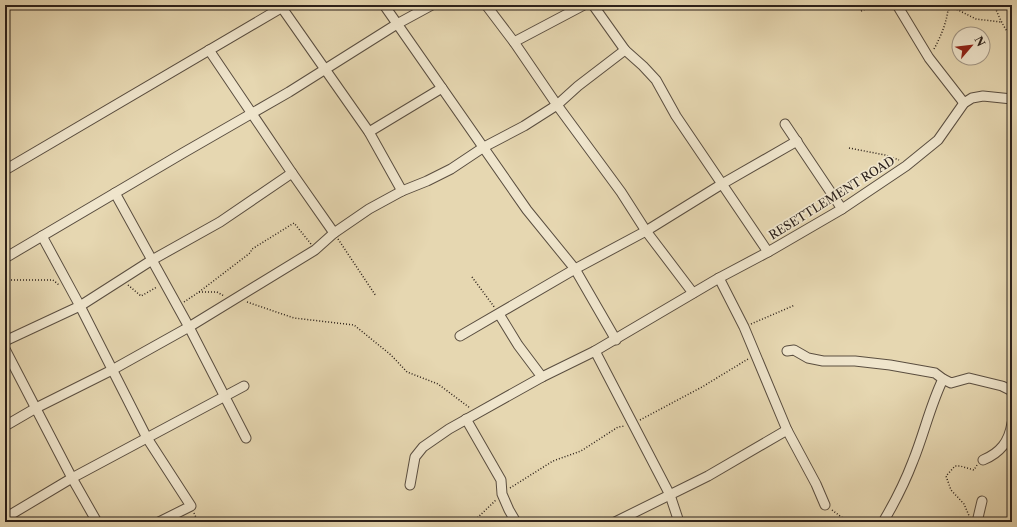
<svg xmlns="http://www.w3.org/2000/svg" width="1017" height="527" viewBox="0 0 1017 527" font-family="'Libre Caslon Text',serif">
	<rect width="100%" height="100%" fill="#e6d7b1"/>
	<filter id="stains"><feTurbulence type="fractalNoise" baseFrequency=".005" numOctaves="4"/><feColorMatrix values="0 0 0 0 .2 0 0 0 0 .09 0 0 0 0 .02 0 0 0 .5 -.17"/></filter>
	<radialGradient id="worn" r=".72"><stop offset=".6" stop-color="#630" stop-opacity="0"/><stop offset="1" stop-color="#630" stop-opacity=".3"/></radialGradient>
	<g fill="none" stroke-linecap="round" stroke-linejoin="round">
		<g stroke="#5a4e40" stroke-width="11">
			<g id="minor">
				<polyline points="280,5 369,132 402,191"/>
				<polyline points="384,5 527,210 575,269 616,340"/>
				<polyline points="486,5 514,42 557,105 621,192 646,231 693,293"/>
				<polyline points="593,5 625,50 643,66 656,80 676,116 768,252"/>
				<polyline points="897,5 929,58 964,103"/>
				<polyline points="514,42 584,5"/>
				<polyline points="209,50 292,173 334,233"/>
				<polyline points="785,124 842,209"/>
				<polyline points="369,132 442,88"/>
				<polyline points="5,170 286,5"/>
				<polyline points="115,193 189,327 246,438"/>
				<polyline points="42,236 80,306 147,438 191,506 159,522"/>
				<polyline points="5,258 183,153 289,92 397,24 432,5"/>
				<polyline points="719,278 744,327 787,430 816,484 825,505"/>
				<polyline points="499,314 518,345 542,377"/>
				<polyline points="460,336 575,269 646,231 722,184 797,141"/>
				<polyline points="5,341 80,306 152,260 220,222 292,173"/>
				<polyline points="5,349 72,478 97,522"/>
				<polyline points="595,351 670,495 679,522"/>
				<polyline points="787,351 794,350 808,358 823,361 855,361 890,365 935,373 943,379 951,383 969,378 1002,386 1012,391"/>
				<polyline points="466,419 501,480 502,494 509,510 516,522"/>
				<polyline points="5,426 36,408 112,370 189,327 315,250 334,233 369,209 402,191 427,181 451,169 484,147 524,126 557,105 578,86 625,50"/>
				<path d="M983,460C1000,453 1009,442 1012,423"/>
				<polyline points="410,485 415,457 423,447 449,429 542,377 595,351 719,278 768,252 842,209 906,166 938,140 964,103 972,98 983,96 1012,99"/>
				<polyline points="5,518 72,478 244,386"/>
				<polyline points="615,522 708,476 787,430"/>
				<path d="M883,522C895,502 905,482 913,461C924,434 930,406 943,379"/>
				<polyline points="977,522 982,501"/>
			</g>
		</g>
		<g stroke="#2b201a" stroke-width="1.5" stroke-dasharray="1 2" stroke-linecap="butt">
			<path d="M994,5C999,16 1003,28 1012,37"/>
			<polyline points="861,11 874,5"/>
			<path d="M934,49C941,36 946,24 948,10L954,8L976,19L1001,22"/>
			<polyline points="849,148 885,155 899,160"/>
			<polyline points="338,239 376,296"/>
			<polyline points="472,277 495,308"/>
			<polyline points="5,280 53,280 59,285"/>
			<polyline points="128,285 141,296 157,287"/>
			<polyline points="199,292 217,292 224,296"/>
			<polyline points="184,302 199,292 250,253 252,249 294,223 311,244"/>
			<polyline points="247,302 294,318 354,325 391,355 407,372 438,384 470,408"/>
			<polyline points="751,324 795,305"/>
			<polyline points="640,420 702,387 748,359"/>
			<polyline points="510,488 553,461 581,451 618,427 625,426"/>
			<polyline points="832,510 848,522"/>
			<polyline points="194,513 198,522"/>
			<polyline points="970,518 964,504 951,490 946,476 955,466 960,466 974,470 977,465"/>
			<polyline points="473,522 496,500"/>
		</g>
		<use href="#minor" stroke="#efe5cc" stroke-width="9"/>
	</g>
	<g text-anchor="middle" stroke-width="3.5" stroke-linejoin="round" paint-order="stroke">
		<g font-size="12" fill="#2b201a" stroke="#efe5cc">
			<text transform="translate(832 198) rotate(-32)" y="4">RESETTLEMENT ROAD</text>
		</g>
	</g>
	<rect width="1017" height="527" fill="none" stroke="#e6d7b1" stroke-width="20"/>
	<rect x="6" y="6" width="1005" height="515" fill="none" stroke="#2b201a" stroke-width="2"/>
	<rect x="10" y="10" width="997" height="507" fill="none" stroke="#2b201a"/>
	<g transform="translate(971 46) rotate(62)"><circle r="19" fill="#efe5cc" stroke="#a19685"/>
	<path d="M0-3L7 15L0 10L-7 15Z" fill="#8f2418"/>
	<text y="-6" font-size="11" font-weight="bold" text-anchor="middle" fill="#2b201a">N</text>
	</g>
	<rect width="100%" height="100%" filter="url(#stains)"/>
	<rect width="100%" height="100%" fill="url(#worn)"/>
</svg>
